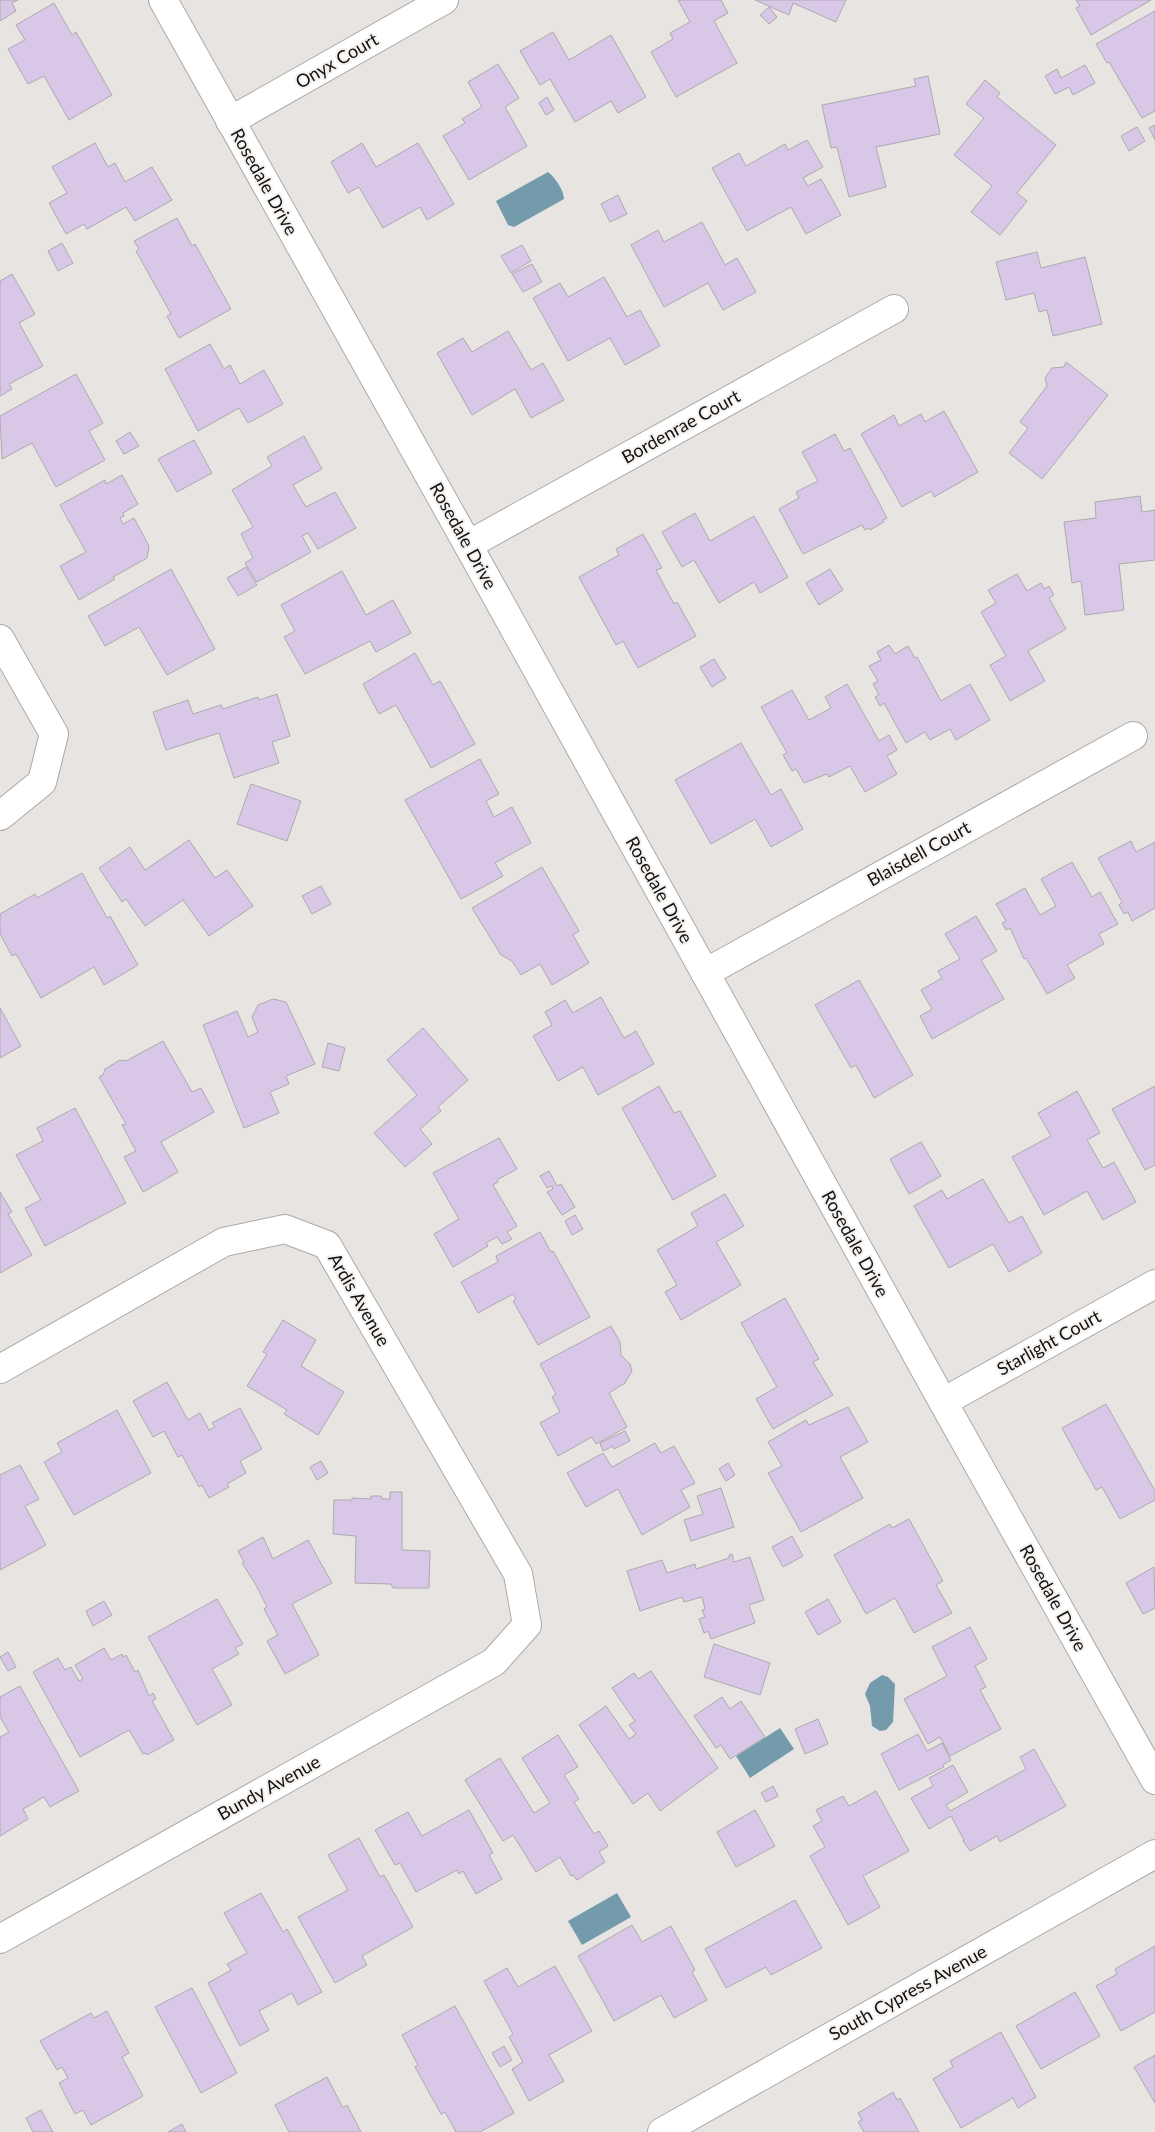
<svg xmlns="http://www.w3.org/2000/svg" width="1155" height="2132" viewBox="0 0 1155 2132" font-family="Lato,sans-serif">
	<rect width="100%" height="100%" fill="#e7e4e1"/>
	<g fill="#749bac">
		<path d="M548,172C555,177 564,191 564,199L514,227L508,225L496,201Z"/>
		<polygon points="882,1675 888,1677 895,1684 893,1722 886,1730 880,1731 872,1726 870,1706 865,1694 870,1683"/>
		<polygon points="780,1728 794,1749 750,1778 736,1756"/>
		<polygon points="617,1893 631,1917 582,1945 568,1921"/>
	</g>
	<g fill="#d9c7e8" stroke="#acaaae">
		<polygon points="0,0 18,0 12,3 16,11 0,21"/>
		<polygon points="678,0 721,0 728,13 714,21 737,63 676,97 651,52 673,39 670,33 690,22"/>
		<polygon points="755,0 846,0 836,22 793,3 789,15"/>
		<polygon points="1076,0 1151,0 1091,35 1076,8 1080,6"/>
		<polygon points="54,3 72,35 76,32 112,95 69,120 44,76 28,84 8,49 25,40 16,25"/>
		<polygon points="769,7 777,17 769,24 760,15"/>
		<polygon points="1155,11 1155,111 1142,118 1109,62 1107,63 1096,44"/>
		<polygon points="553,32 569,60 611,35 646,97 618,113 611,101 575,122 550,79 540,85 520,51"/>
		<polygon points="498,64 519,98 505,107 527,146 469,180 443,136 465,123 462,119 482,107 468,82"/>
		<polygon points="1085,65 1095,83 1073,95 1069,87 1055,94 1045,76 1057,69 1061,78"/>
		<polygon points="928,76 940,134 876,147 886,187 849,197 837,147 831,148 822,105 916,86 914,79"/>
		<polygon points="985,80 1000,93 997,97 1056,145 1017,193 1027,201 1000,235 971,212 992,186 954,155 984,118 966,104"/>
		<polygon points="547,97 554,110 546,115 539,103"/>
		<polygon points="1155,125 1155,140 1149,128"/>
		<polygon points="1137,127 1145,141 1129,151 1121,136"/>
		<polygon points="807,140 823,167 803,178 808,186 821,179 841,215 806,234 791,207 747,231 712,168 739,153 746,166 785,144 788,150"/>
		<polygon points="95,143 108,167 115,163 125,182 152,167 172,200 135,221 126,207 87,229 84,224 66,234 49,203 67,193 52,167"/>
		<polygon points="362,143 376,167 418,143 454,204 427,220 420,207 383,228 359,187 348,193 331,162"/>
		<polygon points="618,195 627,214 610,222 601,204"/>
		<polygon points="177,218 192,246 195,244 231,309 179,338 167,316 171,314 136,251 139,249 134,241"/>
		<polygon points="702,222 725,265 737,258 756,292 723,310 708,283 664,307 631,245 658,230 664,242"/>
		<polygon points="62,243 73,263 58,271 48,251"/>
		<polygon points="522,245 531,261 511,273 501,256"/>
		<polygon points="1037,252 1041,268 1085,257 1102,324 1053,336 1047,310 1039,312 1034,293 1006,300 996,262"/>
		<polygon points="532,264 542,282 523,292 512,274"/>
		<polygon points="12,274 35,314 19,323 43,366 9,384 12,389 0,396 0,281"/>
		<polygon points="604,277 627,317 640,310 660,346 625,365 610,338 568,361 533,298 560,283 568,297"/>
		<polygon points="508,331 531,370 543,363 564,400 531,418 515,389 472,415 437,353 463,338 472,352"/>
		<polygon points="210,344 224,369 230,365 240,384 264,370 283,404 248,423 239,408 198,431 165,369"/>
		<polygon points="1066,362 1108,395 1042,479 1009,453 1028,428 1020,422 1047,386 1045,378 1052,368 1064,367"/>
		<polygon points="76,374 103,423 89,431 105,460 56,487 32,443 2,459 0,416"/>
		<polygon points="944,411 978,472 934,497 931,491 902,507 861,434 894,415 899,426 921,414 925,422"/>
		<polygon points="130,432 139,446 124,454 116,441"/>
		<polygon points="835,434 844,451 850,448 887,518 883,520 884,522 870,530 869,528 865,530 862,525 803,554 779,509 799,498 796,492 818,481 802,452"/>
		<polygon points="304,436 322,469 293,485 306,507 335,492 356,528 318,549 308,533 302,536 311,552 257,582 245,563 253,558 241,534 253,527 232,490 272,466 267,457"/>
		<polygon points="194,440 212,473 177,492 158,459"/>
		<polygon points="122,475 138,504 123,513 124,516 120,518 123,524 134,518 149,546 147,558 113,577 115,579 79,600 60,566 86,552 60,505 105,480 106,484"/>
		<polygon points="1140,496 1142,512 1155,510 1155,560 1119,564 1124,610 1085,615 1081,581 1072,583 1064,522 1096,518 1095,502"/>
		<polygon points="695,513 710,541 754,516 788,577 760,593 754,582 719,603 694,560 682,567 662,532"/>
		<polygon points="643,534 662,568 656,570 674,604 677,602 696,636 638,668 623,641 616,645 579,577 619,555 616,549"/>
		<polygon points="246,567 257,585 238,596 227,578"/>
		<polygon points="171,569 215,649 167,675 139,627 105,646 88,616"/>
		<polygon points="830,569 843,590 819,605 806,583"/>
		<polygon points="342,571 366,615 393,600 411,633 376,652 370,641 305,674 284,637 295,631 281,605"/>
		<polygon points="1017,574 1027,591 1041,583 1044,589 1049,586 1054,595 1049,598 1066,629 1028,651 1045,681 1010,701 990,665 1006,656 981,612 996,603 988,590"/>
		<polygon points="889,645 895,654 908,646 915,658 917,657 941,701 970,684 990,720 956,740 950,729 930,740 925,732 906,743 884,703 880,706 875,697 879,695 873,684 878,681 869,666 881,660 877,652"/>
		<polygon points="415,653 433,685 440,681 475,744 431,768 396,705 379,714 363,684"/>
		<polygon points="714,659 726,678 712,687 700,667"/>
		<polygon points="847,684 879,741 889,735 897,750 887,756 897,774 865,792 850,766 829,777 827,774 804,783 796,769 792,771 783,755 787,753 761,707 792,690 809,720 831,708 825,697"/>
		<polygon points="277,694 290,736 272,742 279,763 234,778 219,733 166,750 153,712 188,700 193,714 221,705 223,709 258,697 259,700"/>
		<polygon points="741,743 771,795 781,789 803,829 771,847 755,819 711,844 675,780"/>
		<polygon points="480,759 499,794 486,801 494,817 512,807 531,843 495,863 503,876 461,899 405,800"/>
		<polygon points="251,784 301,801 287,841 237,824"/>
		<polygon points="189,840 215,878 227,870 253,906 209,936 183,900 145,926 126,899 122,902 99,868 130,847 145,870"/>
		<polygon points="1131,841 1136,852 1155,842 1155,908 1132,921 1128,912 1124,914 1119,905 1122,902 1098,858"/>
		<polygon points="1072,862 1092,897 1100,892 1118,924 1099,934 1104,944 1067,965 1075,978 1047,994 1026,958 1024,959 1010,928 1006,930 1002,923 1006,921 996,904 1025,888 1040,915 1056,906 1041,879"/>
		<polygon points="542,867 579,931 573,935 589,963 552,985 540,964 521,975 512,961 501,955 472,908"/>
		<polygon points="82,873 107,918 110,916 138,965 104,985 94,967 41,998 16,954 12,956 0,934 0,914 35,894 37,898"/>
		<polygon points="321,886 331,904 312,914 302,896"/>
		<polygon points="976,916 997,951 981,960 1004,999 932,1039 920,1016 932,1009 921,990 942,978 938,971 960,959 945,934"/>
		<polygon points="859,980 913,1075 874,1098 856,1065 851,1068 815,1005"/>
		<polygon points="601,997 624,1038 636,1031 654,1064 598,1095 583,1067 558,1081 533,1036 552,1025 545,1012 565,1000 573,1013"/>
		<polygon points="273,999 286,1002 315,1064 286,1076 289,1084 270,1092 279,1113 244,1128 203,1025 237,1011 248,1037 258,1032 252,1017 258,1005"/>
		<polygon points="0,1008 21,1046 0,1058"/>
		<polygon points="423,1028 468,1080 438,1107 441,1111 420,1129 432,1144 405,1167 374,1133 417,1095 387,1060"/>
		<polygon points="163,1041 192,1092 201,1088 214,1112 161,1142 178,1172 143,1192 124,1157 136,1151 122,1125 126,1124 99,1077 103,1075 105,1069 120,1060 126,1061"/>
		<polygon points="328,1043 345,1048 339,1071 322,1067"/>
		<polygon points="659,1086 674,1113 680,1111 716,1176 673,1200 622,1108"/>
		<polygon points="1155,1086 1155,1165 1145,1170 1112,1109"/>
		<polygon points="1077,1091 1100,1133 1087,1140 1103,1168 1114,1162 1136,1202 1103,1220 1087,1191 1044,1215 1012,1157 1051,1136 1038,1113"/>
		<polygon points="75,1108 126,1203 45,1246 25,1208 41,1200 16,1155 43,1141 37,1128"/>
		<polygon points="499,1138 517,1169 497,1180 498,1182 493,1185 517,1226 507,1232 512,1239 502,1244 497,1237 486,1243 488,1246 453,1267 434,1234 459,1219 433,1173"/>
		<polygon points="921,1142 941,1176 909,1194 890,1159"/>
		<polygon points="549,1171 557,1186 561,1184 575,1207 562,1215 547,1192 553,1189 552,1186 547,1188 540,1176"/>
		<polygon points="983,1179 1009,1223 1022,1216 1042,1253 1009,1272 993,1244 949,1268 914,1206 942,1190 947,1199"/>
		<polygon points="0,1192 12,1212 8,1214 32,1255 0,1273"/>
		<polygon points="725,1194 744,1226 716,1242 741,1285 681,1320 665,1292 677,1285 657,1250 698,1226 691,1213"/>
		<polygon points="575,1215 583,1229 572,1235 565,1221"/>
		<polygon points="540,1232 551,1252 553,1251 590,1317 538,1345 513,1301 516,1299 513,1294 478,1313 461,1282 498,1262 496,1256"/>
		<polygon points="785,1298 819,1359 813,1362 833,1395 773,1429 756,1399 777,1387 741,1323"/>
		<polygon points="283,1320 316,1340 301,1366 344,1392 318,1435 284,1414 287,1410 247,1386 267,1354 263,1352"/>
		<polygon points="611,1326 620,1342 621,1355 630,1364 632,1371 625,1383 609,1393 627,1427 596,1444 592,1437 558,1456 540,1423 560,1412 552,1397 556,1394 540,1364"/>
		<polygon points="167,1382 188,1420 200,1413 209,1430 215,1427 212,1423 240,1408 262,1449 240,1461 246,1473 227,1484 229,1487 209,1498 202,1485 199,1487 182,1455 178,1457 164,1431 153,1437 133,1401"/>
		<polygon points="1106,1404 1155,1491 1155,1500 1120,1519 1102,1487 1096,1490 1062,1428"/>
		<polygon points="848,1407 868,1442 840,1457 863,1498 801,1532 768,1473 782,1466 768,1442 806,1420 809,1425"/>
		<polygon points="117,1410 151,1473 74,1515 44,1462 62,1452 57,1443"/>
		<polygon points="625,1431 630,1441 614,1449 613,1446 603,1451 600,1443"/>
		<polygon points="655,1443 661,1453 674,1446 695,1483 681,1490 690,1507 642,1535 618,1489 586,1507 567,1473 603,1453 612,1467"/>
		<polygon points="321,1461 328,1473 317,1480 310,1467"/>
		<polygon points="728,1463 735,1475 726,1481 719,1469"/>
		<polygon points="20,1465 39,1499 25,1506 46,1545 0,1570 0,1475"/>
		<polygon points="721,1488 734,1527 691,1541 684,1520 703,1514 697,1496"/>
		<polygon points="390,1492 402,1492 402,1550 430,1551 429,1588 393,1588 391,1584 355,1583 356,1536 333,1534 334,1500 352,1500 352,1498 371,1499 371,1496 381,1496 382,1499 390,1499"/>
		<polygon points="909,1519 943,1581 936,1585 952,1613 914,1633 895,1598 866,1614 834,1555 890,1524 892,1528"/>
		<polygon points="792,1536 803,1556 783,1567 772,1547"/>
		<polygon points="263,1537 273,1559 308,1540 332,1583 292,1604 319,1655 285,1674 267,1641 278,1635 264,1609 267,1607 256,1585 242,1563 244,1562 238,1551"/>
		<polygon points="732,1554 734,1562 750,1557 764,1600 749,1605 755,1623 711,1639 708,1631 704,1633 699,1619 705,1617 702,1610 705,1609 702,1597 684,1602 682,1597 640,1611 627,1571 662,1560 667,1573 695,1564 696,1569 729,1558 729,1555"/>
		<polygon points="1154,1567 1155,1608 1143,1614 1126,1583"/>
		<polygon points="217,1599 243,1644 235,1648 239,1654 212,1669 232,1705 197,1725 148,1637"/>
		<polygon points="828,1599 841,1622 818,1635 805,1612"/>
		<polygon points="104,1601 112,1615 93,1626 86,1611"/>
		<polygon points="970,1627 987,1659 975,1666 986,1687 980,1690 1001,1729 950,1756 940,1737 928,1744 904,1699 947,1676 932,1647"/>
		<polygon points="714,1644 770,1663 760,1695 704,1677"/>
		<polygon points="104,1648 111,1660 122,1654 123,1657 126,1655 135,1672 138,1670 149,1696 153,1693 156,1699 152,1701 174,1740 147,1755 146,1753 143,1754 129,1730 80,1757 33,1672 58,1658 65,1670 71,1667 79,1681 83,1679 75,1665"/>
		<polygon points="8,1652 16,1667 8,1671 0,1657"/>
		<polygon points="651,1671 718,1768 660,1811 648,1793 633,1804 579,1725 606,1706 629,1739 636,1734 629,1725 635,1721 612,1688 634,1673 638,1679"/>
		<polygon points="20,1686 79,1791 50,1807 44,1797 23,1809 28,1819 0,1836 0,1737 9,1732 0,1717 0,1697"/>
		<polygon points="722,1697 730,1709 741,1701 765,1737 730,1759 721,1745 716,1748 694,1716"/>
		<polygon points="818,1719 828,1744 805,1754 795,1729"/>
		<polygon points="918,1734 927,1751 942,1743 951,1760 943,1765 944,1767 899,1790 881,1754"/>
		<polygon points="558,1735 578,1767 564,1775 579,1799 574,1802 594,1834 599,1831 608,1846 599,1852 605,1862 577,1880 573,1875 571,1876 560,1857 536,1872 513,1835 503,1841 465,1780 500,1758 534,1813 550,1803 522,1758"/>
		<polygon points="1034,1749 1066,1806 1000,1842 997,1836 970,1851 963,1841 964,1840 951,1816 929,1829 911,1798 933,1786 929,1778 953,1765 968,1792 946,1805 950,1811 1026,1769 1020,1757"/>
		<polygon points="773,1786 778,1796 766,1802 761,1793"/>
		<polygon points="876,1791 909,1851 863,1876 880,1907 848,1925 810,1856 825,1847 813,1826 822,1821 816,1810 843,1796 849,1806"/>
		<polygon points="469,1810 493,1853 489,1855 502,1879 476,1894 463,1871 459,1874 457,1870 416,1892 400,1863 395,1865 375,1830 408,1812 422,1836"/>
		<polygon points="755,1810 775,1846 736,1867 717,1832"/>
		<polygon points="359,1838 380,1877 384,1875 413,1927 362,1956 367,1965 335,1983 298,1917 348,1890 328,1855"/>
		<polygon points="261,1893 283,1932 287,1929 322,1992 298,2005 292,1993 259,2011 269,2030 240,2046 208,1983 231,1970 227,1964 247,1953 224,1913"/>
		<polygon points="795,1900 822,1948 771,1975 766,1967 726,1988 705,1949"/>
		<polygon points="632,1925 642,1942 671,1926 695,1970 692,1972 707,2000 674,2018 661,1995 614,2021 578,1956"/>
		<polygon points="1155,1946 1155,2012 1121,2031 1096,1986 1117,1974 1115,1969"/>
		<polygon points="555,1966 592,2031 549,2055 564,2081 529,2101 512,2069 523,2062 509,2037 513,2034 484,1981 507,1968 518,1987"/>
		<polygon points="192,1988 237,2073 201,2093 155,2007"/>
		<polygon points="1075,1992 1100,2036 1041,2069 1016,2026"/>
		<polygon points="455,2006 514,2113 480,2132 456,2132 445,2112 441,2114 415,2067 418,2065 402,2035"/>
		<polygon points="107,2011 129,2053 122,2057 143,2096 91,2125 83,2110 75,2114 59,2083 68,2078 62,2067 57,2070 40,2041 91,2013 94,2018"/>
		<polygon points="1001,2032 1036,2097 1018,2108 1013,2098 961,2128 933,2079 953,2067 950,2061"/>
		<polygon points="504,2046 512,2060 500,2067 492,2053"/>
		<polygon points="1155,2055 1155,2103 1134,2067"/>
		<polygon points="327,2077 343,2108 347,2105 361,2132 289,2132 275,2105"/>
		<polygon points="893,2092 897,2100 900,2098 919,2132 864,2132 858,2122 862,2120 858,2113"/>
		<polygon points="41,2110 53,2132 33,2132 26,2118"/>
		<polygon points="182,2124 186,2132 168,2132"/>
	</g>
	<g fill="none" stroke-linecap="round" stroke-linejoin="round">
		<g stroke="#adaaa7" stroke-width="30">
			<g id="minor">
				<polyline points="163,0 468,545 943,1402 1155,1780"/>
				<polyline points="230,121 444,0"/>
				<polyline points="468,545 894,309"/>
				<polyline points="0,639 54,734 42,782 0,816"/>
				<polyline points="705,973 1133,736"/>
				<polyline points="0,1369 224,1242 285,1229 327,1245 518,1574 527,1625 494,1662 0,1939"/>
				<polyline points="943,1402 1155,1284"/>
				<polyline points="662,2132 1155,1854"/>
			</g>
		</g>
		<use href="#minor" stroke="#fff" stroke-width="28"/>
	</g>
	<g text-anchor="middle" stroke-width="4" stroke-linejoin="round" paint-order="stroke">
		<g font-size="18" fill="#131211" stroke="#f4f1ee">
			<text transform="translate(337 61) rotate(-30)" y="6">Onyx Court</text>
			<text transform="translate(264 182) rotate(61)" y="6">Rosedale Drive</text>
			<text transform="translate(681 427) rotate(-29)" y="6">Bordenrae Court</text>
			<text transform="translate(463 536) rotate(61)" y="6">Rosedale Drive</text>
			<text transform="translate(919 854) rotate(-29)" y="6">Blaisdell Court</text>
			<text transform="translate(659 890) rotate(61)" y="6">Rosedale Drive</text>
			<text transform="translate(855 1244) rotate(61)" y="6">Rosedale Drive</text>
			<text transform="translate(359 1300) rotate(60)" y="6">Ardis Avenue</text>
			<text transform="translate(1049 1343) rotate(-29)" y="6">Starlight Court</text>
			<text transform="translate(1053 1598) rotate(61)" y="6">Rosedale Drive</text>
			<text transform="translate(269 1788) rotate(-29)" y="6">Bundy Avenue</text>
			<text transform="translate(908 1993) rotate(-29)" y="6">South Cypress Avenue</text>
		</g>
	</g>
</svg>
